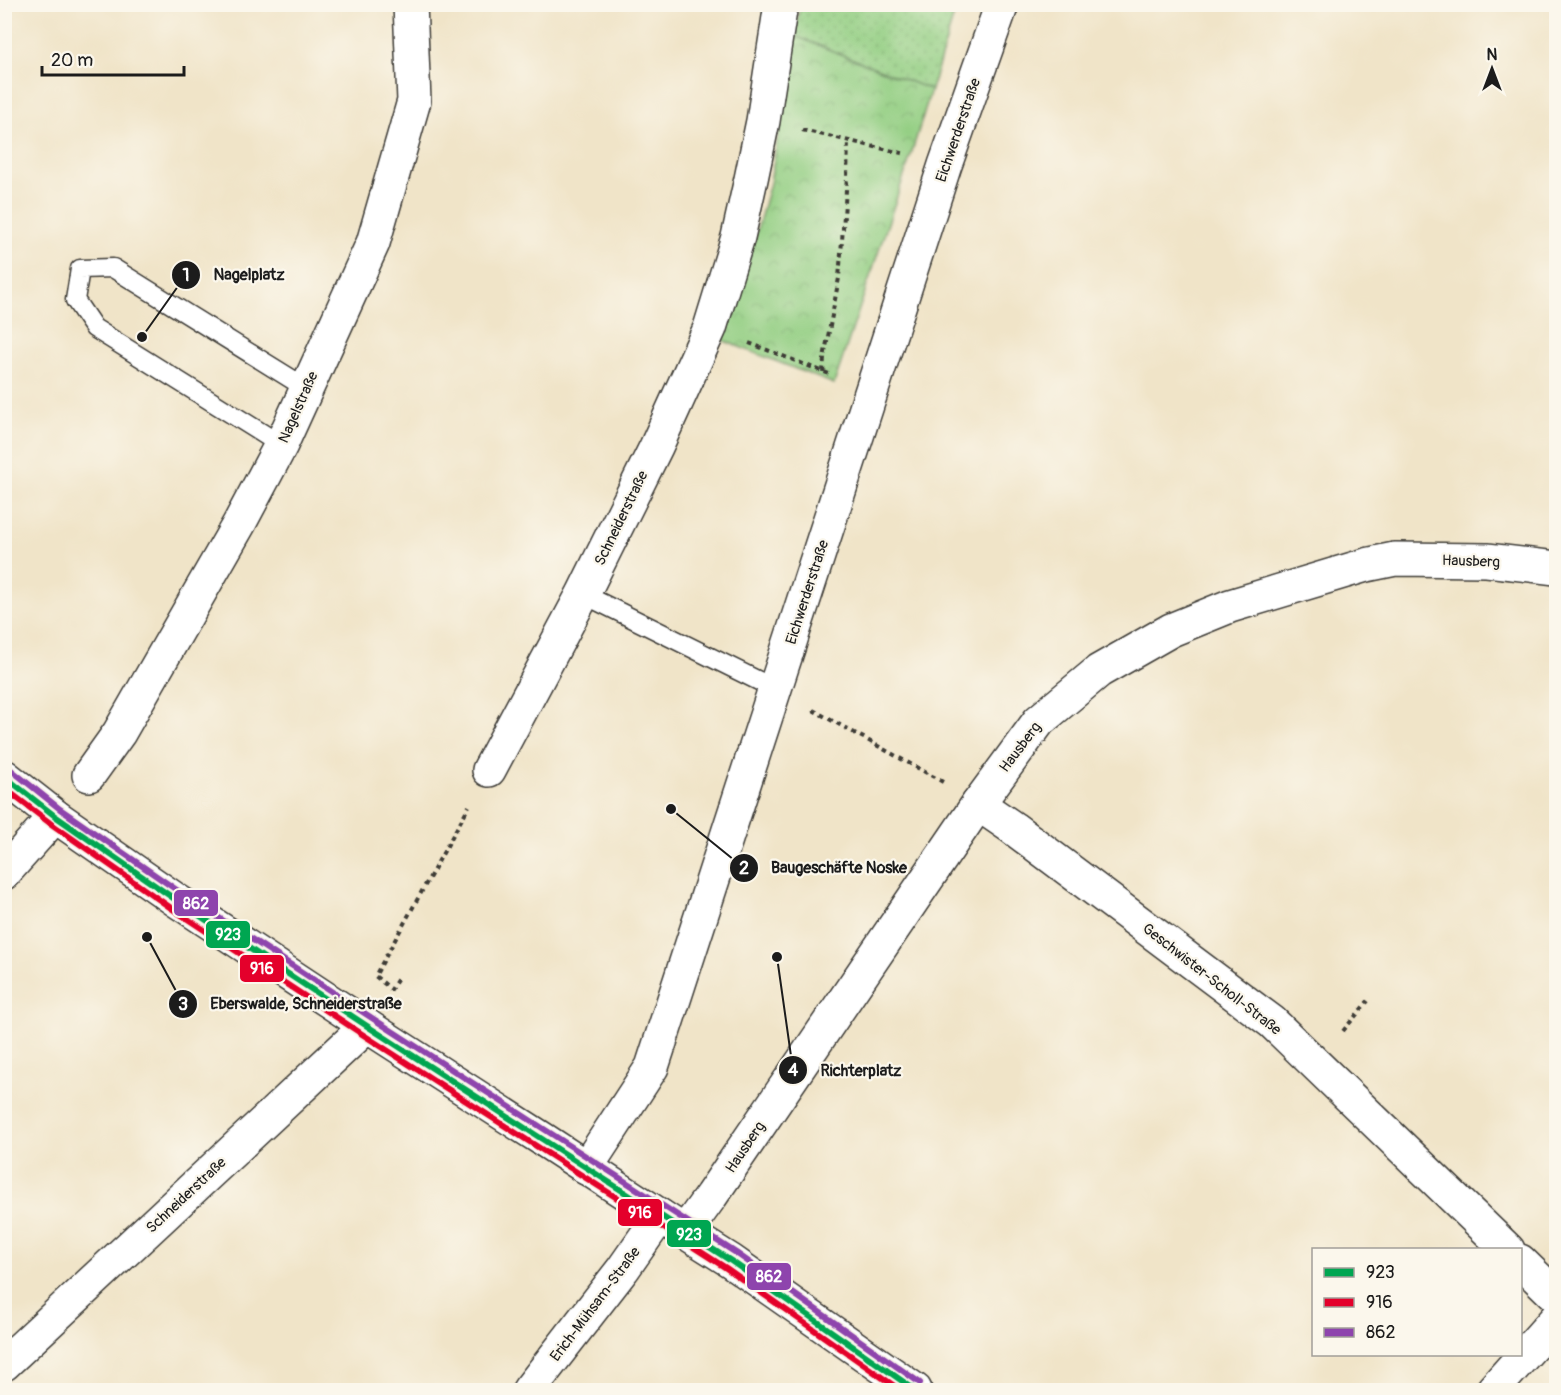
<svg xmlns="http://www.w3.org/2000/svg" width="1561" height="1395" viewBox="0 0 1561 1395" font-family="Pangolin,sans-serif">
	<defs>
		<pattern id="grass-dots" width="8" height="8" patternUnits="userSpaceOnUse" patternTransform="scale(1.5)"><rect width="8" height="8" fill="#94cf84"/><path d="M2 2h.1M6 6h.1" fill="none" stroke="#7fb171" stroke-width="1.8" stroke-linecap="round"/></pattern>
		<pattern id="park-crowns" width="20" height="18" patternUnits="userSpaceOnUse" patternTransform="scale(1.5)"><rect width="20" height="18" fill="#94cf84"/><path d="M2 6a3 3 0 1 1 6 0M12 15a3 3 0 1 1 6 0" fill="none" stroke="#7fb171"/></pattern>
	</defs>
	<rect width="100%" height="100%" fill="#fbf7ec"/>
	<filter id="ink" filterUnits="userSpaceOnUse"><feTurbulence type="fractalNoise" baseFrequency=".0167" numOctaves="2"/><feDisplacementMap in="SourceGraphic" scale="12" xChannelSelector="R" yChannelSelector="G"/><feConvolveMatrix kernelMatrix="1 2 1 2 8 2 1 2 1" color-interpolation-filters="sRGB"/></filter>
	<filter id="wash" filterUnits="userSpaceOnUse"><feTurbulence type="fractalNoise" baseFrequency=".008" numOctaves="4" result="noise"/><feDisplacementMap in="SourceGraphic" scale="24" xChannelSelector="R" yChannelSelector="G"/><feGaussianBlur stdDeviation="1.35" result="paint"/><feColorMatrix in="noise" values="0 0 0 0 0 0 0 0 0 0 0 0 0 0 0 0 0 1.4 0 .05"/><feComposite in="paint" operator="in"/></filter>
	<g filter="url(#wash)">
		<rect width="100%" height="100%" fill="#f0e4c8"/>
		<polygon fill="url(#grass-dots)" stroke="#587650" stroke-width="1.5" points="800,5 957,5 931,90 795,36"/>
		<polygon fill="url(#park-crowns)" stroke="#587650" stroke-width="1.5" points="795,36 931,90 911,155 834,384 719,339 751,252 770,183"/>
	</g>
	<g filter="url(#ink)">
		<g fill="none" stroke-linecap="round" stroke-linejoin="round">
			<g stroke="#3c3a36" stroke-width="21">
				<g id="lane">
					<polyline points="281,445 94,328 75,300 80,269 113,268 306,388"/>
					<polyline points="583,594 775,689"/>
				</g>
			</g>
			<g stroke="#3c3a36" stroke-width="36">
				<g id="street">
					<polyline points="489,770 583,594 656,447 710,328 738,237 751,179 763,121 781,4"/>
					<polyline points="89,775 119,733 239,524 281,445 373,243 414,101 410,4"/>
					<polyline points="978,804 1013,828 1272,1022 1508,1250"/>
					<polyline points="4,873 55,816"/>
					<polyline points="586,1168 652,1067 945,165 1002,4"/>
					<polyline points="685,1232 711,1196 978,804 1039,721 1099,671 1171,630 1230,606 1366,565 1395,559 1487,560 1556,568"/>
					<polyline points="1520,1261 1556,1296"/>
					<polyline points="4,1364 367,1026"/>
					<polyline points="529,1390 623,1269 660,1216"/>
					<polyline points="1493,1390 1556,1319"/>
				</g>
			</g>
			<g stroke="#3c3a36" stroke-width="36">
				<polyline id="primary" points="4,776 55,816 176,900 367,1026 541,1138 685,1232 731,1261 915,1390"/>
			</g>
			<g stroke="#3c3a36" stroke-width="4" stroke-dasharray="4.5 4.5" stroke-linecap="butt">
				<polyline points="802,130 906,154"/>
				<polyline points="749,343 832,375"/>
				<polyline points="823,372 824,358 839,278 847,178 848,140"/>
				<polyline points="813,710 943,782"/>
				<polyline points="386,985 375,976 469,806"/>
				<polyline points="390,991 399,977"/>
				<polyline points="1343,1031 1368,1001"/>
			</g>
			<use href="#lane" stroke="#fff" stroke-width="18"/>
			<use href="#street" stroke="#fff" stroke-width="33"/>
			<use href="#primary" stroke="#fff" stroke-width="33"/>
			<g stroke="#fbf7ec" stroke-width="10">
				<polyline id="bus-1" points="4,776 55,816 176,900 367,1026 731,1261 915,1390"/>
			</g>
			<g stroke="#fbf7ec" stroke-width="10">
				<polyline id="bus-2" points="4,788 50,823 171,908 362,1034 726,1268 900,1390"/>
			</g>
			<g stroke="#fbf7ec" stroke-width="10">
				<polyline id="bus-3" points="10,769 60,809 181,893 372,1018 736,1253 920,1383"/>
			</g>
			<use href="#bus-1" stroke="#00a651" stroke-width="6"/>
			<use href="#bus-2" stroke="#e4002b" stroke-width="6"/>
			<use href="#bus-3" stroke="#8e44ad" stroke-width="6"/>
		</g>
	</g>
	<g text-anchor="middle" stroke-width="4.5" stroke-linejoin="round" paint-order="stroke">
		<g font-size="15" fill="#1c1c1c" stroke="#fbf7ec">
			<text transform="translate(958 130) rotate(-71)" y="5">Eichwerderstraße</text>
			<text transform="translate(298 407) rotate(-66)" y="5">Nagelstraße</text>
			<text transform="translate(621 518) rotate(-64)" y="5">Schneiderstraße</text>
			<text transform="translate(1471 561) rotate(2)" y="5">Hausberg</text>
			<text transform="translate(807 592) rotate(-72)" y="5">Eichwerderstraße</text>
			<text transform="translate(1020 747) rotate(-53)" y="5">Hausberg</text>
			<text transform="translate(1212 979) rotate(38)" y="5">Geschwister-Scholl-Straße</text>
			<text transform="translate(745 1147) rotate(-56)" y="5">Hausberg</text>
			<text transform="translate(186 1195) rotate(-43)" y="5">Schneiderstraße</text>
			<text transform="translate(595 1304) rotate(-53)" y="5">Erich-Mühsam-Straße</text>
		</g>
	</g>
	<path fill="none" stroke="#1c1c1c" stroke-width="2" d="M142 337L186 275M671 809L744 868M147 937L183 1004M777 957L793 1070"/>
	<g fill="#1c1c1c" stroke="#fbf7ec" stroke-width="2">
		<circle cx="142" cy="337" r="6"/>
		<circle cx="671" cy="809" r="6"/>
		<circle cx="147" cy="937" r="6"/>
		<circle cx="777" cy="957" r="6"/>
		<circle cx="186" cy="275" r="15"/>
		<circle cx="744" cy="868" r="15"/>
		<circle cx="183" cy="1004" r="15"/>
		<circle cx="793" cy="1070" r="15"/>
	</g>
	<g font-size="18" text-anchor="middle" font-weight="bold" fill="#fff">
		<text x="186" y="281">1</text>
		<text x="744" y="874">2</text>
		<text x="183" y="1010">3</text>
		<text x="793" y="1076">4</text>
	</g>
	<g font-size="16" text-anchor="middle" font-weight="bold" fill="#1c1c1c" stroke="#fbf7ec" stroke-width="4.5" stroke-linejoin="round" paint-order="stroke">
		<text x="249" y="280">Nagelplatz</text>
		<text x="839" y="873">Baugeschäfte Noske</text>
		<text x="306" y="1009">Eberswalde, Schneiderstraße</text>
		<text x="861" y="1076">Richterplatz</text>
	</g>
	<g stroke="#fbf7ec" stroke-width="2">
		<rect x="173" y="889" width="46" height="28" rx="6" fill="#8e44ad"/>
		<rect x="205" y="920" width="46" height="29" rx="6" fill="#00a651"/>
		<rect x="239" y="954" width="46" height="29" rx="6" fill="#e4002b"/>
		<rect x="617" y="1198" width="46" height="29" rx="6" fill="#e4002b"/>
		<rect x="666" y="1219" width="46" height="29" rx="6" fill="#00a651"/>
		<rect x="746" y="1262" width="46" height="29" rx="6" fill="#8e44ad"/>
	</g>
	<g font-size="16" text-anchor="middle" font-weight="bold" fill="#fff">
		<text x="196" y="909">862</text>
		<text x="228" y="940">923</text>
		<text x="262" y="974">916</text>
		<text x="640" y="1218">916</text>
		<text x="689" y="1240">923</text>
		<text x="769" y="1282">862</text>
	</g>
	<rect width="1561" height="1395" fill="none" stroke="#fbf7ec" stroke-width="24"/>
	<rect x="1312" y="1248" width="210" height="108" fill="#fbf7ec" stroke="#a29f99" stroke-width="1.5"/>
	<rect x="1324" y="1268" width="30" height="9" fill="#00a651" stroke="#a29f99" stroke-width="1.5"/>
	<text x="1366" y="1278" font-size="18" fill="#1c1c1c">923</text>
	<rect x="1324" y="1298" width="30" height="9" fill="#e4002b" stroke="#a29f99" stroke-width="1.5"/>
	<text x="1366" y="1308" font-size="18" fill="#1c1c1c">916</text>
	<rect x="1324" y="1328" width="30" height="9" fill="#8e44ad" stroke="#a29f99" stroke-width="1.5"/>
	<text x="1366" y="1338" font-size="18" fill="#1c1c1c">862</text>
	<g transform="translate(1492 69)" stroke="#fbf7ec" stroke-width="4.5" paint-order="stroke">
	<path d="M0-4.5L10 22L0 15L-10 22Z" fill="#1c1c1c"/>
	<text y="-9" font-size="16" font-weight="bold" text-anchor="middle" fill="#1c1c1c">N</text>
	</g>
	<path d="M42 66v9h142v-9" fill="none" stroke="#1c1c1c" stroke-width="3"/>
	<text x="51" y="66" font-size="18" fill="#1c1c1c" stroke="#fbf7ec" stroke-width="4.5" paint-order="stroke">20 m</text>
</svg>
